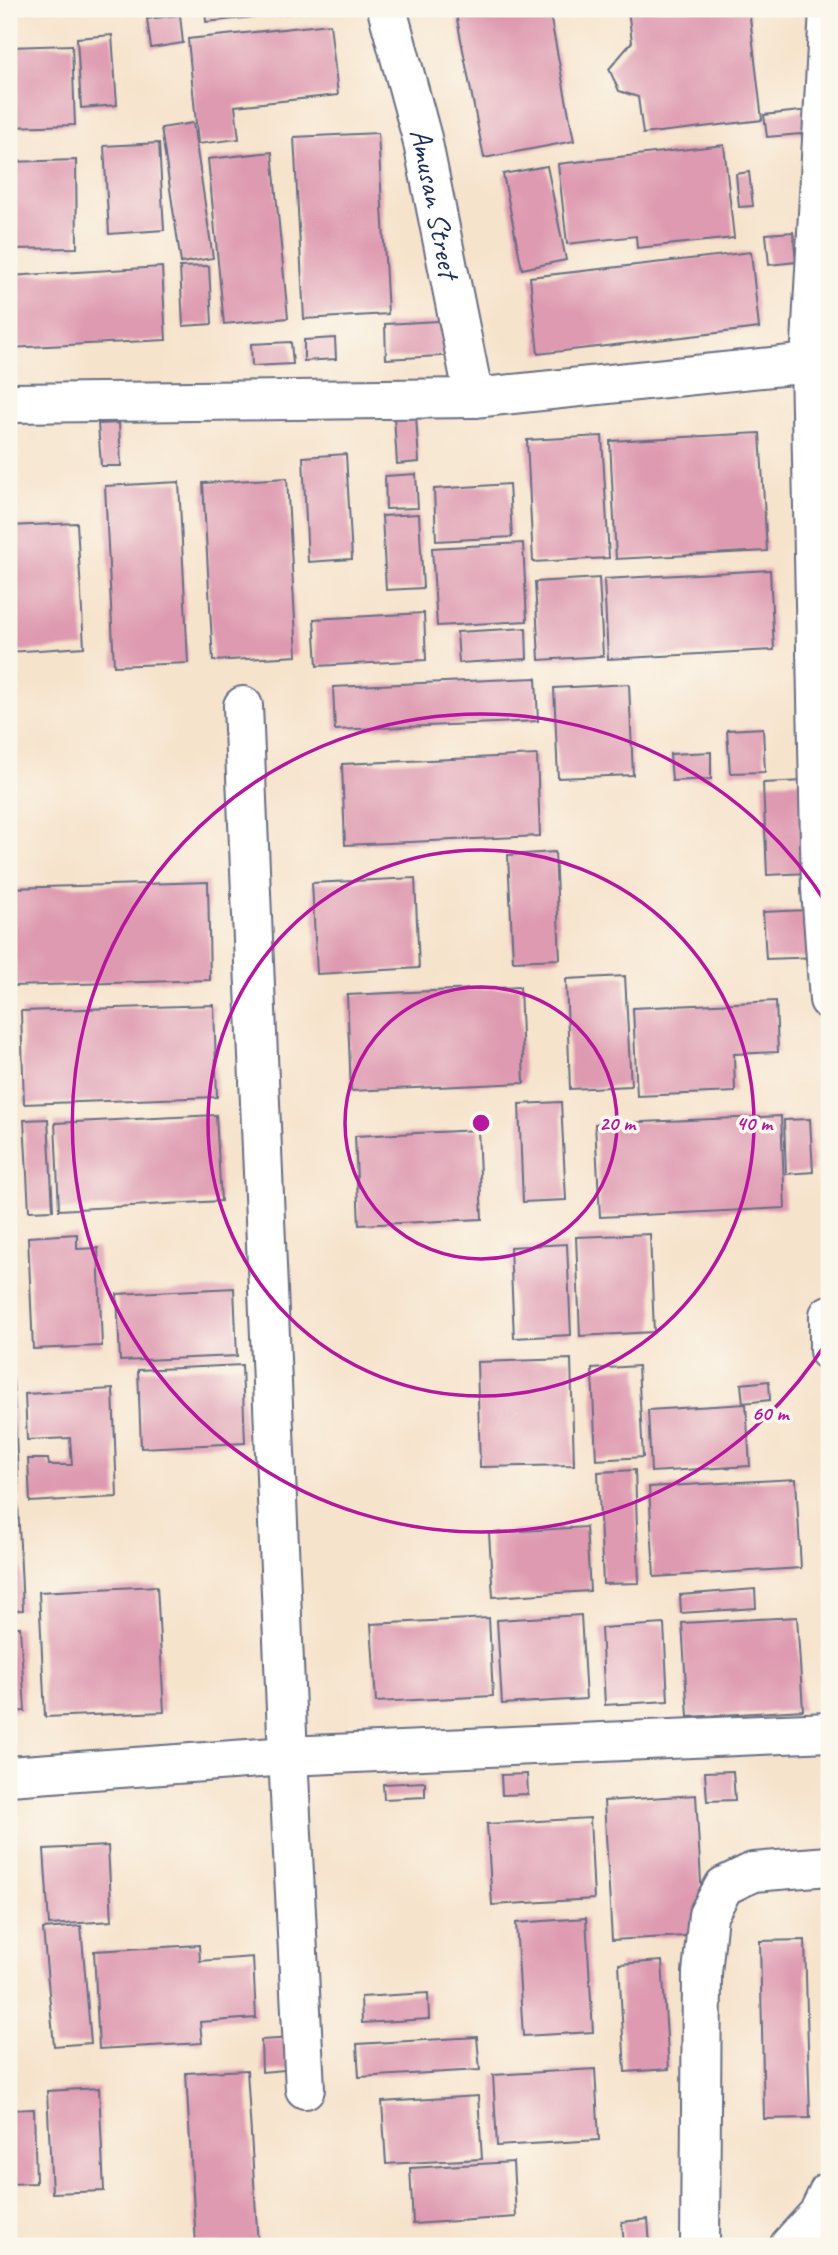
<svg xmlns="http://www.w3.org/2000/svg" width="838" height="2255" viewBox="0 0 838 2255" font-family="Caveat,sans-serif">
	<rect width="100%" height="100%" fill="#fbf7ec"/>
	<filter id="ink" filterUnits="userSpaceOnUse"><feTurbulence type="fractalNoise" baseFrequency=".0143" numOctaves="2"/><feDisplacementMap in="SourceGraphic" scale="14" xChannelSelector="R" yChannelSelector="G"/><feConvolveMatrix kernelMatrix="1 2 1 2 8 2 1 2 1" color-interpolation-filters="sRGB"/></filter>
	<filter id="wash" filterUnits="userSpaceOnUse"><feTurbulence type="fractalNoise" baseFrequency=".00686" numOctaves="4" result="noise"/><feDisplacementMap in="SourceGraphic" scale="28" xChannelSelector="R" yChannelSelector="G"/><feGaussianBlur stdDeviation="1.57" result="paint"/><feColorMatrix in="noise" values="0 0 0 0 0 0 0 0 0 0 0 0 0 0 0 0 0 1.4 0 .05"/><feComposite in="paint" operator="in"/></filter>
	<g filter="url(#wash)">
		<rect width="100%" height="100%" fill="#f6e3cc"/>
		<g id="blocks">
			<g fill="#de9ab0">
				<polygon points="205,9 313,9 313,11 206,22"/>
				<polygon points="455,9 549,9 574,141 484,158"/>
				<polygon points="628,9 749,9 762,120 643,134 638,97 619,91 609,69 632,42"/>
				<polygon points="180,15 183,43 151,48 147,19"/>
				<polygon points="330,24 338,95 235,106 239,139 198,144 188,39"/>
				<polygon points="112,35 117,105 81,108 77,38"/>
				<polygon points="72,45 75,125 9,127 9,47"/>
				<polygon points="809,110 812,133 767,137 764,115"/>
				<polygon points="193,123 213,258 181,263 161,128"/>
				<polygon points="378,133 388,314 304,319 294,137"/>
				<polygon points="159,143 164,230 109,234 104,146"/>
				<polygon points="724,145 734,238 637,248 636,236 567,244 558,164"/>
				<polygon points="272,152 288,318 224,324 208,159"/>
				<polygon points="76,160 77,248 9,249 9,162"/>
				<polygon points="547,166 566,260 522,269 503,174"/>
				<polygon points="749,172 753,206 739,207 736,174"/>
				<polygon points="793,232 796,262 769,265 766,234"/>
				<polygon points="751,252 759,328 538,354 530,277"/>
				<polygon points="209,266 212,324 183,326 180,267"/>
				<polygon points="162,267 166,340 9,348 9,276"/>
				<polygon points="456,320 458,355 386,359 385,324"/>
				<polygon points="335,338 336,359 304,361 304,340"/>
				<polygon points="291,342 293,364 252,366 251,344"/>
				<polygon points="416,415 419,462 397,464 394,417"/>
				<polygon points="119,423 121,466 101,466 98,424"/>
				<polygon points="760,433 767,551 616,559 610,441"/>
				<polygon points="602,436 609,558 533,562 527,440"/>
				<polygon points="346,454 352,559 308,562 303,457"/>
				<polygon points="416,474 418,508 386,509 385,476"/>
				<polygon points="287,478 297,656 213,661 203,483"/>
				<polygon points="179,482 188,663 114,666 105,486"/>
				<polygon points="509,484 512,537 436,541 434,489"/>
				<polygon points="419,514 423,588 386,590 382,516"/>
				<polygon points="77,523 84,647 9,652 9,526"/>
				<polygon points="523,543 527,621 437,626 432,548"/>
				<polygon points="770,570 774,650 608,659 604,579"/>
				<polygon points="599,578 603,656 539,660 535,582"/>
				<polygon points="424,613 426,660 317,666 314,619"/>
				<polygon points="526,628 527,659 459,663 457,632"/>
				<polygon points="536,678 538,721 335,730 333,687"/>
				<polygon points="629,684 633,775 558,778 554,688"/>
				<polygon points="763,728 765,772 730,773 727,730"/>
				<polygon points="711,752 711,779 672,781 670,754"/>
				<polygon points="537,755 540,836 345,845 342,764"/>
				<polygon points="804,781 808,873 767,875 763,783"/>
				<polygon points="555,852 560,959 513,961 508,855"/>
				<polygon points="415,878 419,968 317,974 312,883"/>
				<polygon points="208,882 210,980 12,986 10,888"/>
				<polygon points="807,910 821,957 766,959 763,912"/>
				<polygon points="625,976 631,1086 570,1089 566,979"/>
				<polygon points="520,987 524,1083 351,1091 347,995"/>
				<polygon points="776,1001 778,1052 734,1054 735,1092 637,1096 633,1008"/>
				<polygon points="214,1005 217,1097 24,1104 21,1011"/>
				<polygon points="561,1102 566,1200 523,1202 519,1104"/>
				<polygon points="216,1115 221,1201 59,1210 55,1123"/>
				<polygon points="781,1116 785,1208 600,1217 595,1124"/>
				<polygon points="48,1119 53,1210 29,1211 24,1120"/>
				<polygon points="810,1119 813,1172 786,1174 784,1120"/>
				<polygon points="478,1130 482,1219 359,1225 355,1136"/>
				<polygon points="77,1234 77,1249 98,1248 102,1346 33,1349 28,1237"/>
				<polygon points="650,1234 654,1332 580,1336 576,1237"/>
				<polygon points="567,1244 571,1335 514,1338 510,1247"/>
				<polygon points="234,1288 237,1356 120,1361 117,1294"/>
				<polygon points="571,1359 574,1465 480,1467 477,1362"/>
				<polygon points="242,1365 245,1443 141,1448 138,1370"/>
				<polygon points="638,1366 643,1457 596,1460 592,1369"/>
				<polygon points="9,1379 13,1379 19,1495 9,1495"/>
				<polygon points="769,1381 770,1400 743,1403 741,1384"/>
				<polygon points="113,1389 117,1497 30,1502 28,1459 48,1459 49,1465 72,1465 70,1438 27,1440 25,1394"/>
				<polygon points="746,1404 750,1466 651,1472 648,1410"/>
				<polygon points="635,1470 639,1583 603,1584 598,1472"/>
				<polygon points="796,1479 801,1568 654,1577 649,1487"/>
				<polygon points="18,1503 23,1610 9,1611 9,1504"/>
				<polygon points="586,1527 590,1591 493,1597 489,1533"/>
				<polygon points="157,1586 164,1712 45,1717 39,1592"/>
				<polygon points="755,1589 756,1608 681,1613 680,1595"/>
				<polygon points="581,1615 586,1699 502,1704 497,1620"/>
				<polygon points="797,1617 803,1710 688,1717 682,1623"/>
				<polygon points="489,1618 493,1696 376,1702 371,1624"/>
				<polygon points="664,1624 668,1701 605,1705 601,1628"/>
				<polygon points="9,1627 20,1627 25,1711 9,1712"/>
				<polygon points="733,1771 735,1800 707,1801 705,1772"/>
				<polygon points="527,1774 528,1794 502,1795 501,1775"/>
				<polygon points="425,1782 425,1797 384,1799 383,1784"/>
				<polygon points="696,1795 704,1935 612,1940 604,1801"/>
				<polygon points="590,1818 594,1899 492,1905 487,1824"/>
				<polygon points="108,1846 112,1921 49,1925 44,1849"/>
				<polygon points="586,1918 593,2032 523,2036 516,1923"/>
				<polygon points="81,1926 91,2043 54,2046 43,1929"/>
				<polygon points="805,1940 810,2118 764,2119 760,1941"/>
				<polygon points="199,1945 200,1961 253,1957 256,2018 200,2022 202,2043 99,2049 94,1951"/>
				<polygon points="662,1961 669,2069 625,2072 619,1964"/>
				<polygon points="428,1993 429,2019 362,2023 361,1997"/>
				<polygon points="477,2037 480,2070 359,2077 357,2044"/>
				<polygon points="294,2038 296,2069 262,2072 261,2040"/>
				<polygon points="595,2069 599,2140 497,2146 493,2075"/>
				<polygon points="247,2070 258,2246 196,2246 186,2073"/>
				<polygon points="99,2088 104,2191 52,2193 47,2091"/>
				<polygon points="478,2096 482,2159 386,2164 382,2102"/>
				<polygon points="34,2109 36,2183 9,2184 9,2110"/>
				<polygon points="513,2162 516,2217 413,2224 410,2168"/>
				<polygon points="648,2219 650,2246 624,2246 622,2222"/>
			</g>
		</g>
	</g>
	<g filter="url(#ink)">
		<use href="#blocks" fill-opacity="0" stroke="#686e84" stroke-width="2"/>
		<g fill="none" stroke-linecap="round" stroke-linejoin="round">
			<g stroke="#686e84" stroke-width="42">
				<g id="minor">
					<path id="s1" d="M387,9L422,138L474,398"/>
					<polyline points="829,9 810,363 821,889 829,1000"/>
					<polyline points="9,403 474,398 810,363"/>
					<polyline points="243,706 288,1756 305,2089"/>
					<polyline points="829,1315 829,1351"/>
					<polyline points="9,1776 288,1756 829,1732"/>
					<polyline points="700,2246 702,1973 708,1915 724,1886 753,1872 829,1866"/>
					<polyline points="789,2246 818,2214 829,2191"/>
				</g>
			</g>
			<use href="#minor" stroke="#fff" stroke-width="38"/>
		</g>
	</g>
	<g fill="none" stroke="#b5179e" stroke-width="3.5">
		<circle cx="481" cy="1123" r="136"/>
		<circle cx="481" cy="1123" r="273"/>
		<path d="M828 1340A409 409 0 1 1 828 906"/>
	</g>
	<g text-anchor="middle" stroke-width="7" stroke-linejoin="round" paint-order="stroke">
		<g font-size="30" fill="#1b2f5e" stroke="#fbf7ec">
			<text dy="10" stroke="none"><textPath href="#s1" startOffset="200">Amusan Street</textPath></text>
		</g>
	</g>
	<circle cx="481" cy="1123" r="10" fill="#b5179e" stroke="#fbf7ec" stroke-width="3.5"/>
	<g font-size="21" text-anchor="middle" font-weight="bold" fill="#b5179e" stroke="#fbf7ec" stroke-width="7" stroke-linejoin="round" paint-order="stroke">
		<text x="617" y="1130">20 m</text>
		<text x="754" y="1130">40 m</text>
		<text x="770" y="1420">60 m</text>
	</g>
	<rect width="838" height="2255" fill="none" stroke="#fbf7ec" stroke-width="35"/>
</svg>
